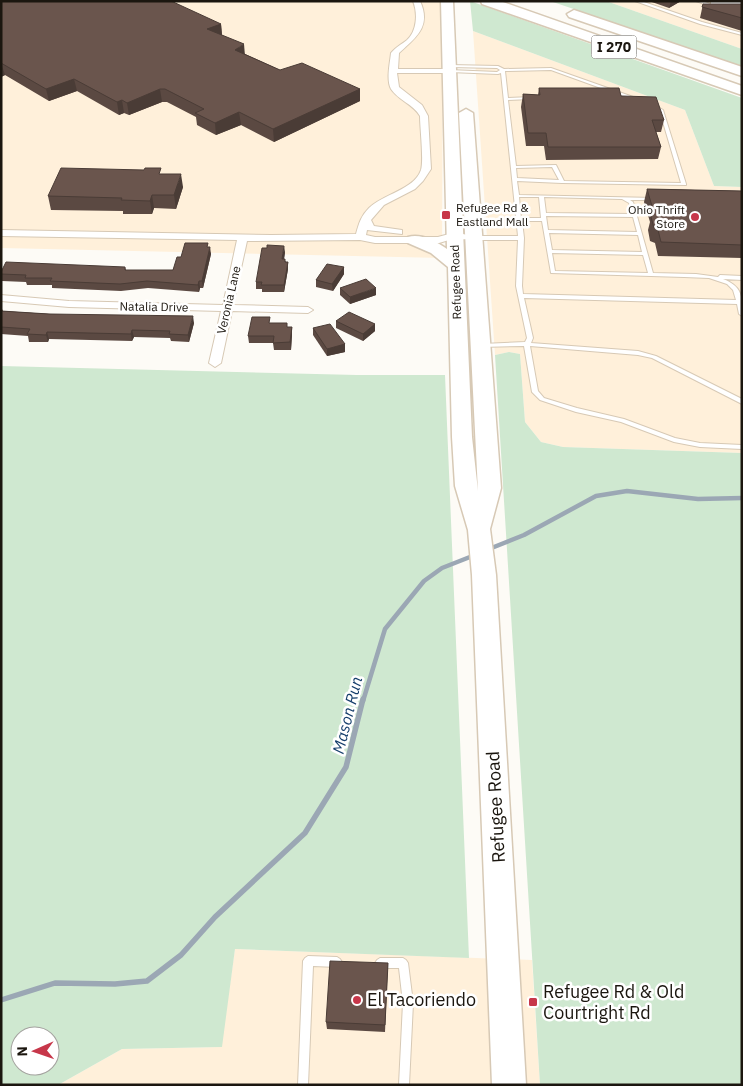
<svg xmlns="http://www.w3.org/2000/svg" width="743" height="1086" viewBox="0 0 743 1086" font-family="'IBM Plex Sans',sans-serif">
	<rect width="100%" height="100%" fill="#fdfbf6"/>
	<g fill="#fff0da">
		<polygon points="1,1 443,1 442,258 1,248"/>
		<polygon points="606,1 742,1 742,49"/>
		<polygon points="473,31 685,110 714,186 742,187 742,453 563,447 541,442 525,422 520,354 509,352 495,355"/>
		<polygon points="235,949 532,960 540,1085 58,1085 122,1049 221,1047"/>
	</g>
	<g fill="#cfe8d0" fill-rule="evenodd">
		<polygon points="470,1 742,98 742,187 714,186 685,110 473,31"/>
		<polygon points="550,1 606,1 742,49 742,66"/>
		<polygon points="509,352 520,354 525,422 541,442 563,447 742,453 742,1085 540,1085 495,355"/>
		<path d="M1,366L357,375H445L469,958L235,949L222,1047L122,1049L58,1085H1ZM20,1036H50V1066H20Z"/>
	</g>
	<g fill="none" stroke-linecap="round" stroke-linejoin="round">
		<g stroke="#9ba7b4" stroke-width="4.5">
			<polyline points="489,549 524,535 596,496 627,491 698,499 742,498"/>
			<polyline points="363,701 385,629 424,581 442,568 475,555"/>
		</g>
		<polyline stroke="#9ba7b4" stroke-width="5.5" points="1,1000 55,983 115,984 147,981 181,955 215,917 305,833 346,767 363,699"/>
		<g stroke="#d7c9b5" stroke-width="2">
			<g id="service">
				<polygon points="635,1 641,1 702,22 742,33 742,35 700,24"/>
				<polygon points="696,1 702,1 719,7 716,8"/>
				<polygon points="712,2 742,2 742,4 711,4 711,2"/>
				<path d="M450,65L498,66L504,69L551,68L636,98V100H634L551,70L505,71L508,98L531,97L533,98L531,99L508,100L516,166L556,165L564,181L681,183L660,112L652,106L655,105L663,110L686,184V185L562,183L517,181L519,195L655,198V199L653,200H630L633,202L653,273L696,274L718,277L720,275L742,276V280L723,279C743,287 742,296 742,316L739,314L737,304L524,298L533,338L531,343L638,351L656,356L742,399V404L652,358L638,355L530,346L538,391L544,398L577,408L624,419L675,438L700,443L742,445V449L700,447L674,442L621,422L576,412L540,400L532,392L524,346L480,347L479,346L482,344L525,342L527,338L516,286L518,240H474L471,238L474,236H518L501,73L498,74L450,72L448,71L449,70L497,72L500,70L497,68L449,67V65ZM552,167L559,180L517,178L516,168ZM519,197H539L541,218H521ZM544,197L622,199L629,203L632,214L546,213ZM546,216L633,217L637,232L548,230ZM522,221H542L551,273L684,277L709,278L727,284L733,290L736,300L523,294L522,286L524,238ZM549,233L638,235L642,252L552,250ZM552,253L643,255L648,273L555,271Z"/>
				<polygon points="308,956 337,957 340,959 342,962 340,965 337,967 313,966 308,1085 298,1085 303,961 305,958"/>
				<polygon points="380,958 403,958 406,960 408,963 413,1003 409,1085 399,1085 403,1003 399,968 380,968 377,966 375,963 377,960"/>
			</g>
		</g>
		<g stroke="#d7c9b5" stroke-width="2">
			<path id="minor" d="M413,1H420C432,27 415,38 399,53L398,69H450L454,71L450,73H397L399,87L422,105L428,116L431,169L423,181L415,189L384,205L371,220L374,226L402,230V234L367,230L366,235L375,237H438C448,234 462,231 470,237L469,239L449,240L439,243H375L360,240L247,241L233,305L308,307L313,310L308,313L232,311L221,363L215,367L209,363L221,311L69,307L1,301V295L69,301L223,305L237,240L1,236V230L271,235L356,234C359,223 361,216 369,208C383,194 414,190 421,170C424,160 420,128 420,116C413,104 398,100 391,89C386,80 390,63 391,53C396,47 402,44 407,40C417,31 418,13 413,1Z"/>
		</g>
		<g stroke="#d7c9b5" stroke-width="3">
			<path id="primary" d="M441,1H453L472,437L478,491L459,113L466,109L473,113L501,488L490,529L496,575L526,1085H492L472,575L468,530L455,486L452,437L448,267L431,253L408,243L406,240L408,237C421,233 437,242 447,249Z"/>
		</g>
		<g stroke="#d7c9b5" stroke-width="3">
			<g id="motorway">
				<polygon points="481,1 500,1 742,86 742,95 482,4"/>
				<polygon points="574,10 742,67 742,76 569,17 567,14"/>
			</g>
		</g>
		<use href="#service" fill="#fff" fill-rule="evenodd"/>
		<use href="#minor" fill="#fff" fill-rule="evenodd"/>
		<use href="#primary" fill="#fff" fill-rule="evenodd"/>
		<use href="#motorway" fill="#fff" fill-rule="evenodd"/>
	</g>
	<g fill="#5b4942">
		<polygon points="1,1 221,24 222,35 245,54 280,70 360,89 360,101 274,142 241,125 216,135 197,125 196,117 167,102 162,102 129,115 124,113 119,115 77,91 49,101 5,75 1,77"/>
		<polygon points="649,1 681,1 669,8"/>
		<polygon points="703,4 742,4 742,31 700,18"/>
		<polygon points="539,88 621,96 664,120 661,132 656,132 661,147 658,159 546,160 544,146 526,146 521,107 523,94 538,95"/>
		<polygon points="162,174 183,187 176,209 154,208 152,214 123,214 123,211 51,210 48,196"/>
		<polygon points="647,189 742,191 742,258 658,256 655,243 650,241 648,230 650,222 644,202"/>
		<polygon points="208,247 211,254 203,288 200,288 199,292 148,288 121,291 52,288 52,285 27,285 26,282 2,281 1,278 1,272 125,267 126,270 173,270 181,257"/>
		<polygon points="285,252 284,259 286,262 288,262 288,269 284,292 262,292 262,289 256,289 256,282"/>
		<polygon points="344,267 344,274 333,291 316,287 316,280"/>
		<polygon points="340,288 376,295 350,304 340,295"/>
		<polygon points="1,307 3,311 194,323 189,342 171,341 170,338 134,337 132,341 49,339 48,342 29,342 28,336 1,334"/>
		<polygon points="336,321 375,324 375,331 363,341 336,328"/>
		<polygon points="271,323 287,327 292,327 292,334 291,350 274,350 273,343 249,343 248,336"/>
		<polygon points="313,328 345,344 345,352 327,356 313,335"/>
		<polygon points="388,963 385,1032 327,1029 326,1022"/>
	</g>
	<g fill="#4a3c36">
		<polygon points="671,1 681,1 669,8"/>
		<polygon points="221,24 222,36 207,29"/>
		<polygon points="244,44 245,56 235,50"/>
		<polygon points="1,63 5,75 1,77"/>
		<polygon points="74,79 77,91 49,101 46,89"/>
		<polygon points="160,89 162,102 129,115 127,103"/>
		<polygon points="360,89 360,101 274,142 273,129"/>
		<polygon points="122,100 124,113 119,115 117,102"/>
		<polygon points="239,112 241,125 216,135 215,123"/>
		<polygon points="181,174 183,187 176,209 174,195"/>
		<polygon points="152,195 154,208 152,214 150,201"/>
		<polygon points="284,246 285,252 283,266 282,259"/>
		<polygon points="210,247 211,254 203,288 202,281"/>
		<polygon points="288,262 288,269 284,292 284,285"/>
		<polygon points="344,267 344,274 333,291 332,284"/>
		<polygon points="199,281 200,288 199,292 198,285"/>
		<polygon points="376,288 376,295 350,304 350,297"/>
		<polygon points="193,316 194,323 189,342 188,335"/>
		<polygon points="375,324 375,331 363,341 363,334"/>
		<polygon points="292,327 292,334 291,350 290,342"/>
		<polygon points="132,330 134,337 132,341 131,334"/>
		<polygon points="47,332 49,339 48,342 46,335"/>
		<polygon points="345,344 345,352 327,356 327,349"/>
	</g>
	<g fill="#6a554d" stroke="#4a3c36">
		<polygon points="1,1 171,1 221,24 207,29 244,44 235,50 280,70 302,63 360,89 273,129 239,112 215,123 195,113 204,109 165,89 160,89 127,103 122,100 117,102 74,79 46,89 1,63"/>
		<polygon points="703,4 742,4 742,18 702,7"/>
		<polygon points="539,88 619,88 621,96 656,97 664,120 652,120 661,147 548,147 546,133 528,133 523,94 540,95"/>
		<polygon points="61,168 144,170 145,168 161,168 159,174 181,174 174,195 152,195 150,201 121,200 122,198 48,196"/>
		<polygon points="647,189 742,191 742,245 661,242 658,230 654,228 651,217 654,213"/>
		<polygon points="185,243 208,243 207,247 210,247 202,281 199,281 198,285 147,281 120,284 50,281 52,278 25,278 26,275 1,274 1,272 6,262 125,267 125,270 173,270 177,257 181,257"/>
		<polygon points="267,245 284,246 282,259 285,259 285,262 288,262 284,285 261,285 262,282 256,282 262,248 267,248"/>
		<polygon points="327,264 344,267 332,284 316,280"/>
		<polygon points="366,279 376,288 350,297 340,288"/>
		<polygon points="1,311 49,314 193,316 188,335 169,334 170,331 132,330 131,334 47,332 46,335 27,334 30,329 1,327"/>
		<polygon points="349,312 375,324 363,334 336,321"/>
		<polygon points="252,317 270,317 269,323 287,323 287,327 292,327 290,342 273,343 274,336 248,336"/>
		<polygon points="330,324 345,344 327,349 313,328"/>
		<polygon points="330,961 388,963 385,1025 326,1022"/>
	</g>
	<g fill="#c7374a" stroke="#fff" stroke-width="2">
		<rect x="441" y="210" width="10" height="10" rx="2.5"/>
		<circle cx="695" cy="217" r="5"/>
		<circle cx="357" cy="1000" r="5"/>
		<rect x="528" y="997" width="10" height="10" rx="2.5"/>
	</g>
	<g text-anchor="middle" stroke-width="5" stroke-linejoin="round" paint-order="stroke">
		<g font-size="12" fill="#1b160f" stroke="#fff" text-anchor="start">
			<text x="456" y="212">Refugee Rd &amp;<tspan x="456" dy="14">Eastland Mall</tspan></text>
			<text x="685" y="214" text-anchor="end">Ohio Thrift<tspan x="685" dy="14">Store</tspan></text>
		</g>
		<g font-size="12" fill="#1b160f" stroke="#fff">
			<text transform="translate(456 282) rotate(-92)" y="4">Refugee Road</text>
			<text transform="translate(229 300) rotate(-77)" y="4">Veronia Lane</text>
			<text transform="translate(154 307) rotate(1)" y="4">Natalia Drive</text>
		</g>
		<rect fill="#fff" stroke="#5f5c57" stroke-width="1" x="591.5" y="35.5" width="45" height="23" rx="4"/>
		<g font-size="14" font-weight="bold" fill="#1b160f">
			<text x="614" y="52">I 270</text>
		</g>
		<g font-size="16" font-style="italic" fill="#153e6b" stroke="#fff">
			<text transform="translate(347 715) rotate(-76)" y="6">Mason Run</text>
		</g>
		<g font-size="18" fill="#1b160f" stroke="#fff">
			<text transform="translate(496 807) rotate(-93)" y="6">Refugee Road</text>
		</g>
		<g font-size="18" fill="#1b160f" stroke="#fff" text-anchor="start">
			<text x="543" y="998">Refugee Rd &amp; Old<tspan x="543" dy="21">Courtright Rd</tspan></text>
			<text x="367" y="1006">El Tacoriendo</text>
		</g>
	</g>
	<rect width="743" height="1086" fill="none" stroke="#1b160f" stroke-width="5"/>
	<g transform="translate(35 1051) rotate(268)"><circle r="24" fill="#ffffff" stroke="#a4a29f"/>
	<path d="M0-4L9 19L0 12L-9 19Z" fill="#c7374a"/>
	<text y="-8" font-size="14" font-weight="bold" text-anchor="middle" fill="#1b160f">N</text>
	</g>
</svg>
